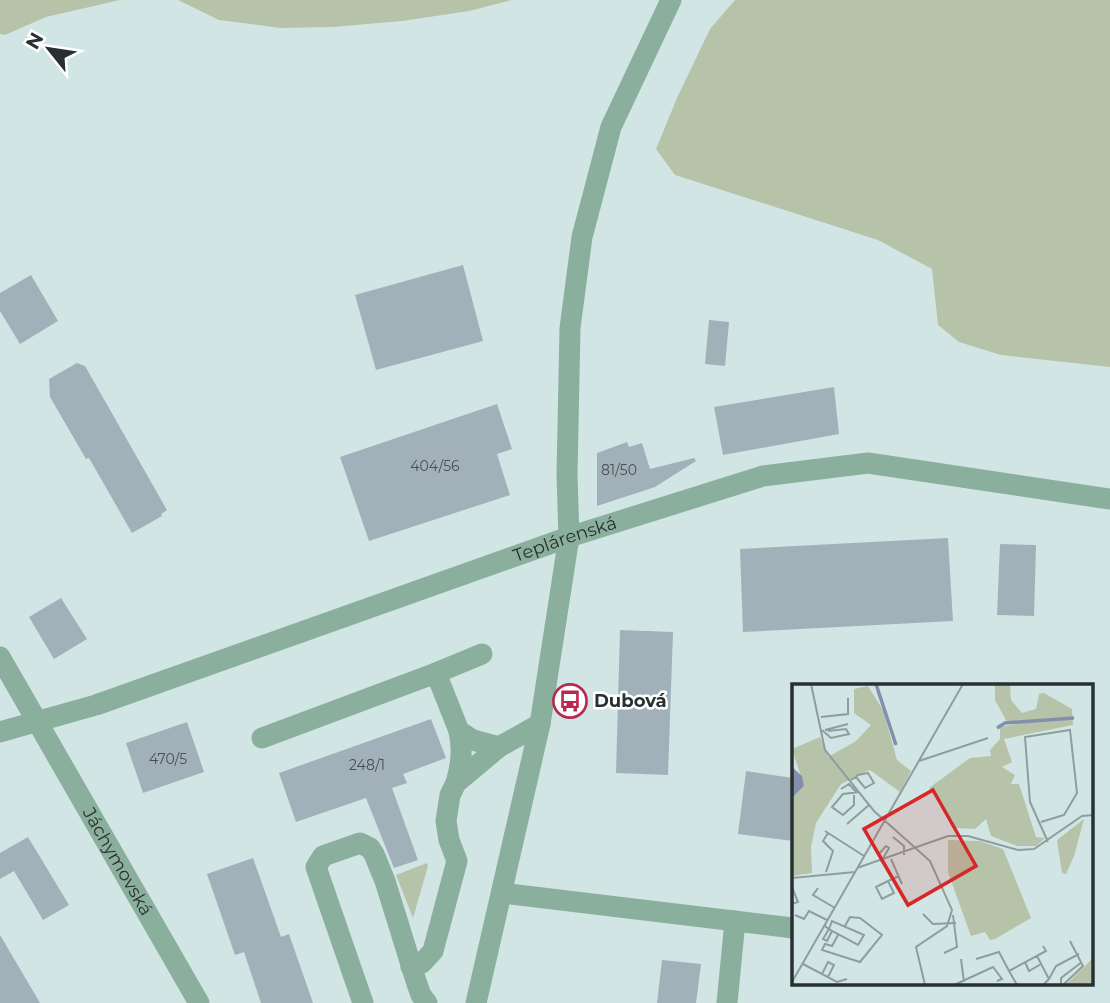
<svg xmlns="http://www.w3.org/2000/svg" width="1110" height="1003" viewBox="0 0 1110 1003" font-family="Montserrat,sans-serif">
	<rect width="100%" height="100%" fill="#d2e5e5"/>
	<g fill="#b6c3a9">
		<polygon points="0,0 120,0 46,17 5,35 0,34"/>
		<polygon points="178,0 512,0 469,11 402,21 333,27 280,28 219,20"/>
		<polygon points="735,0 1110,0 1110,367 1001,355 959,342 938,325 932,269 878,240 675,175 656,149 677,98 710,29"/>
		<polygon points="427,863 428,866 413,918 396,875"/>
	</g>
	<g fill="#a2b1b9">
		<polygon points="463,265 483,341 376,370 355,295"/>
		<polygon points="31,275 58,321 20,344 0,311 0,293"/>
		<polygon points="709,320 729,322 725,366 705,364"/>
		<polygon points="77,363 85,366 167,510 161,514 162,516 132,533 89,458 86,459 50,397 49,379"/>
		<polygon points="834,387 839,434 723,455 714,407"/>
		<polygon points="497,404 512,449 497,454 510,495 369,541 340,457"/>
		<polygon points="627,442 629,447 642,443 650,469 694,458 696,461 655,487 597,506 597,453"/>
		<polygon points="948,538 953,621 743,632 740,549"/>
		<polygon points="1000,544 1036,545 1034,616 997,615"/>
		<polygon points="61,598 87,639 54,659 29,617"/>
		<polygon points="620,630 673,632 668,775 616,773"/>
		<polygon points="431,719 446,758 403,774 407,783 392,788 418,860 394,868 366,798 296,822 279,773"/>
		<polygon points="187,722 204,772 143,793 126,743"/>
		<polygon points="746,771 793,778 793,841 738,834"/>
		<polygon points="28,837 69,905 43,920 14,871 0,879 0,853"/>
		<polygon points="253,858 281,937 289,934 313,1003 261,1003 244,952 235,955 207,874"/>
		<polygon points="0,935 40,1003 0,1003"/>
		<polygon points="662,960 701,964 696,1003 657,1003"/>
	</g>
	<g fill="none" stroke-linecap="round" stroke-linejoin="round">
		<g stroke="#8ab09d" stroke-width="21">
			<path id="s1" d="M0,657L199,1003"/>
			<polyline points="436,673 482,654"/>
			<path id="s2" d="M0,732L96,705L569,537L763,476L868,463L1110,499"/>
			<polyline points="262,738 436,673 459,731 473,740 499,747 540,724"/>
			<path d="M456,783C461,765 463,750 459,731"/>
			<polyline points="502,893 793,928"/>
			<polyline points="411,967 422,963 433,951 457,861 449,840 446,821 450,795 456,783 499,747"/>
			<polyline points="363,1003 316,867 323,856 360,843 370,848 374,854 385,881 417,984 421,995 427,1003"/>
			<polyline points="476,1003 540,724 569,537 567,475 570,328 582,237 611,127 671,0"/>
			<polyline points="727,1003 735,921"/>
		</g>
	</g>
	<defs>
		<g id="bus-ring" transform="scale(1.75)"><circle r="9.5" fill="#fff" stroke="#b8284f" stroke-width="1.5"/><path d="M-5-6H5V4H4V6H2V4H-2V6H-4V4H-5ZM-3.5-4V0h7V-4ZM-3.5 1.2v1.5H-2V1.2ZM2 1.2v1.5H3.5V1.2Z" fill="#b8284f"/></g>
	</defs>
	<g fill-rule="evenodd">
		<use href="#bus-ring" x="570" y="701"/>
	</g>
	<g text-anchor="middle" stroke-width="5" stroke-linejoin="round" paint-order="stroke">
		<g font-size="14" fill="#475052">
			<text x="435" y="471">404/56</text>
			<text x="619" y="475">81/50</text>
			<text x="168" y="764">470/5</text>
			<text x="367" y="770">248/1</text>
		</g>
		<g font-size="18" fill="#293030" stroke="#fff">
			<text dy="6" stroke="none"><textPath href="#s2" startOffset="597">Teplárenská</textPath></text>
			<text dy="6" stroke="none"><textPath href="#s1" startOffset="236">Jáchymovská</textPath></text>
		</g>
		<g font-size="18" font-weight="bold" fill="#293030" stroke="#fff" text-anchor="start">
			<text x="594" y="707">Dubová</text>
		</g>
	</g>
	<g transform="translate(792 684)">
		<rect width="301" height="301" fill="#d2e5e5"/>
		<path d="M203,0H218L219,16L230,29L244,25L247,10L252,9L280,25L281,41L212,55L220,78L210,83L223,91L219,100H227L244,153L253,154L244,162H225L199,152L194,135L183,145L163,144L137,104L178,74L199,72L198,66L208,55V43L230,39L215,38L203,16ZM76,2L91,26L105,76L119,87L108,108L78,86L49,100L24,139L19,163L20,189L0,192V114L12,102L0,65L28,53L36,73L64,57L79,41L62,29V5ZM292,135L282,172L274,190L270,189L265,156ZM156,156L188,157L211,165L239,234L203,255L198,256L193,248L179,252L156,188ZM301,274V301H273L280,295Z" fill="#b6c3a9"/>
		<path d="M0,83L10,92L12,102L0,114Z" fill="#838fad"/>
		<path fill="none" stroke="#838fad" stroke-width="3.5" d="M84,0L104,61M205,44L213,39L282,34"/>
		<path fill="none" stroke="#8e9d9d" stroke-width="2" d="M19,0L33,66L82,127L138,177L160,226L155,242L124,263L133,301M29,33L56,30V14M30,46L39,54L57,50L54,45L36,47M33,46L56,40M127,77L196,54M59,96L64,93L66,91L76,89L82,99L73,104L64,93M49,105L57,100L65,109M62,111V121L51,131L40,123L51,110L67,108M249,138L272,131L285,109L278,46L233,53L238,118L256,158M55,140L77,121M33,147L72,172M101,153L112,162V171M86,171L94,162L97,164L89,178M99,175L110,200M65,184L156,152H176L226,166L242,165L290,132L301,131M34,188L41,167L31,157L36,149M0,194L63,188M96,197L102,209L90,215L84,203L96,197L107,192M0,203L6,218L0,220M26,204L21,211L43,224M131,230L141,240L164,239M3,231L12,235L17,227L35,236M33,241L34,243L37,245L42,248L66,261L72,251L40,237L37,245L31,255L35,257L40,247M46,251L40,262L33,260L30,266L68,278L90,251L68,234L58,233L53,242M152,269L165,263L161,231M245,272L257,295L251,301M169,275L172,298M184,275L207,268L217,287M233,278L237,287L249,280M11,280L45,298L55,295M30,290L36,278L42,281L36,293M257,295L264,282L287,270M0,298L171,0M162,301L201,283L210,295L205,297M225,301L217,287L254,267L251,262M269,301V294L290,278M271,301L291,282L278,257"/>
		<path fill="#d62828" fill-opacity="0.15" stroke="#d62828" stroke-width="3.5" d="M141,106L184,182L116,221L72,145Z"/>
		<rect width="301" height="301" fill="none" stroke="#293030" stroke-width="3.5"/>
	</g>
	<g transform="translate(49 49) rotate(300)" stroke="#ffffff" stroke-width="5" paint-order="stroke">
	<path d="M0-5L12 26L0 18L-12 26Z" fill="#293030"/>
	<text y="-10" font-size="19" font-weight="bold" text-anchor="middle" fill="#293030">N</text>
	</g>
</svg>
